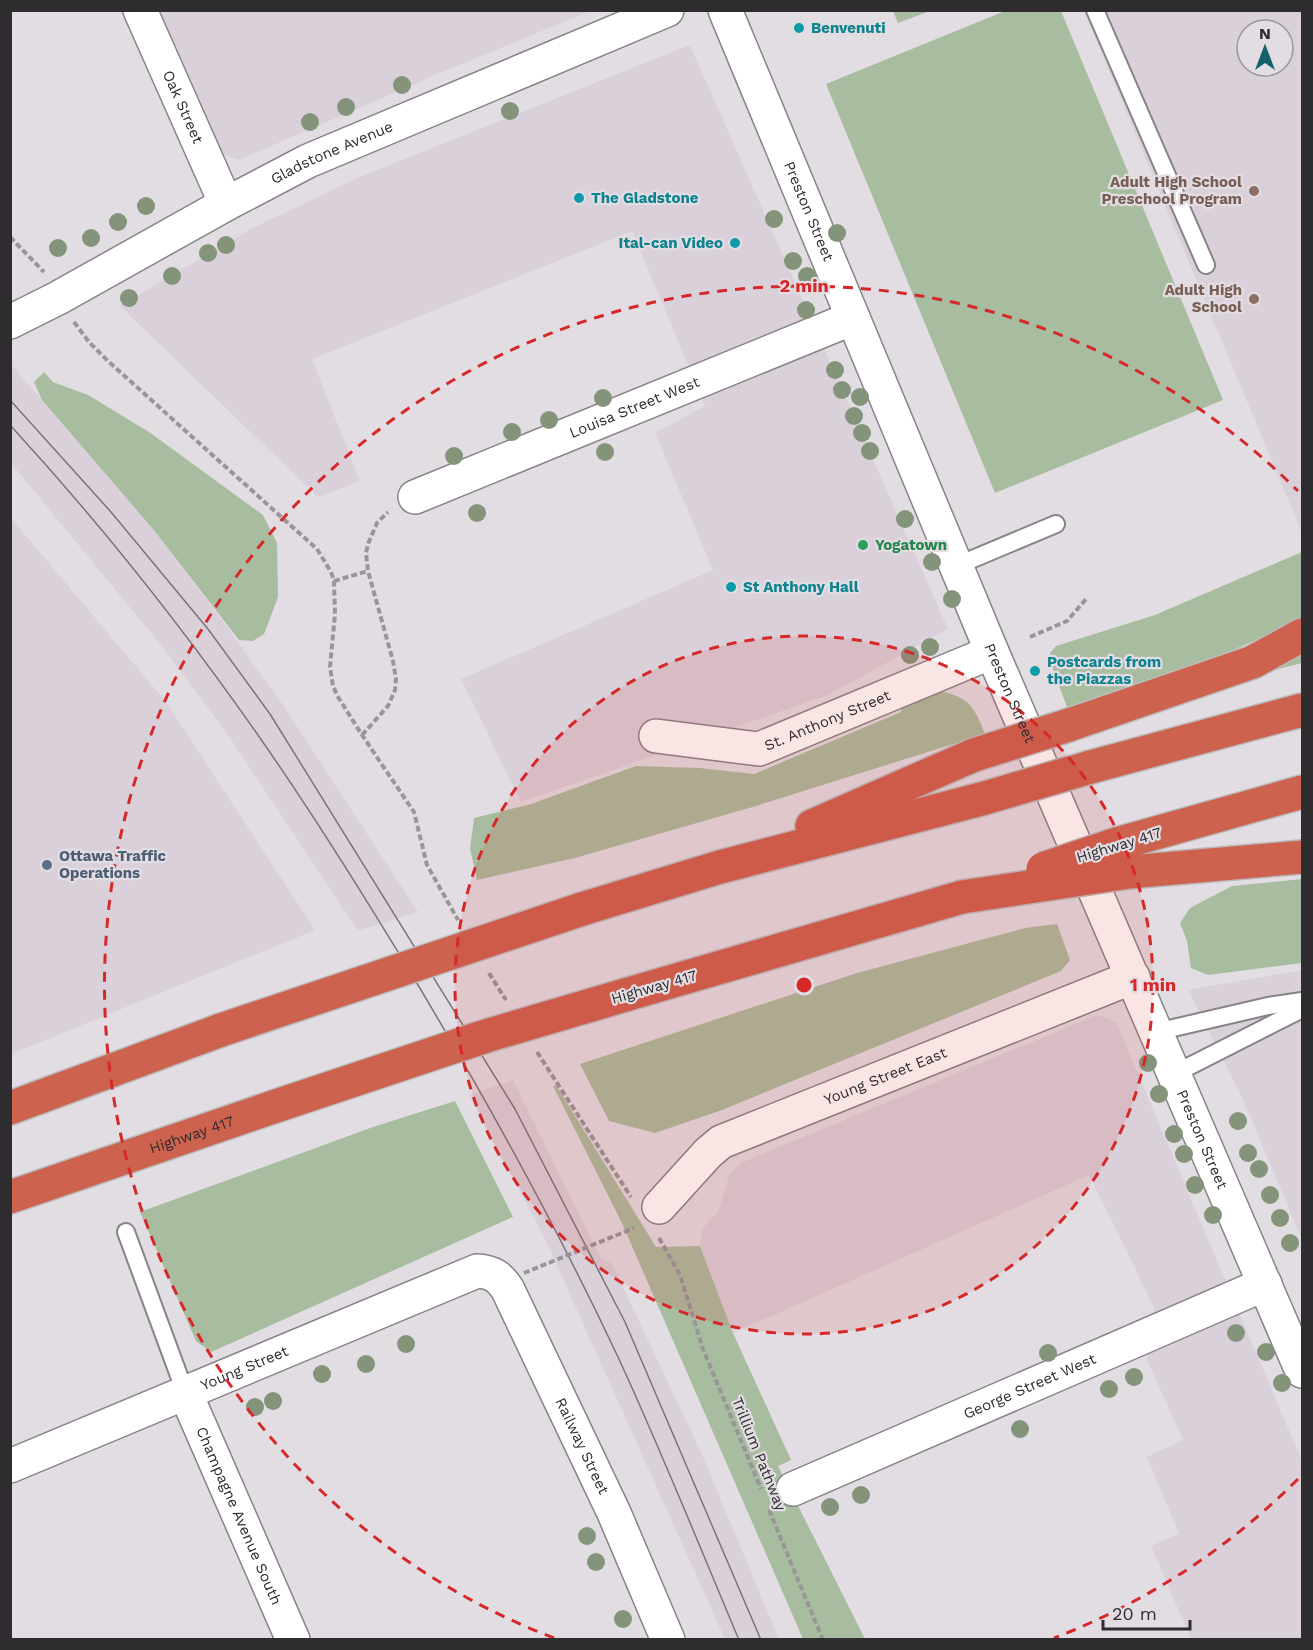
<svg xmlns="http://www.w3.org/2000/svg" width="1313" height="1650" viewBox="0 0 1313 1650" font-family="'Work Sans',sans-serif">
	<rect width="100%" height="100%" fill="#e2dde2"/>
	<g fill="#dad0da" fill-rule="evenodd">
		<polygon points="154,11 591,11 440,73 239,160 215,152"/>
		<path d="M1084,11H1302V533ZM1247,30H1283V66H1247Z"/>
		<polygon points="690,45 948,629 828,695 521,802 461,679 713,570 655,433 705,406 632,231 312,359 360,481 318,497 120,306 251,229 362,176"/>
		<polygon points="10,363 153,529 219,616 283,705 418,912 358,931 230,738 165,650 11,463"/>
		<polygon points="10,517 166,702 315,930 11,1054"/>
		<polygon points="1302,970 1302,1240 1244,1102 1188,990"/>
		<polygon points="1097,1015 1116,1022 1302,1461 1302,1639 1191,1639 1151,1546 1179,1534 1147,1457 1183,1440 1147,1360 1154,1307 1089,1175 733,1333 700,1246 702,1229 718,1212 729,1176 741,1163"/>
		<polygon points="513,1080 601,1258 612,1264 700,1450 779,1639 725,1639 545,1239 469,1095"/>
	</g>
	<g fill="#a8bc9f">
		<polygon points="893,11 930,11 898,23"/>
		<polygon points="1005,11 1061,11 1223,400 995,493 826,84"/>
		<polygon points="44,372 53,382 88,395 149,432 263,515 277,543 278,597 264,634 253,641 239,640 153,529 42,400 34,382"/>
		<polygon points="1302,552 1302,620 1224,654 1067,707 1050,662 1050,653 1056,646 1155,615"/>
		<polygon points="1302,649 1302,663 1267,672"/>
		<path d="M925,687C963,697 971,696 985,734L756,806L575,858L477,880L470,849L474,818L531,804L636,766L700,768L754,774L901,712V700Z"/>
		<polygon points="1302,879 1302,963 1208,975 1191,968 1187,941 1180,923 1190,908 1232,886"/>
		<polygon points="1057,924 1070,960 1061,971 722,1110 655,1133 609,1121 580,1064 857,973 1025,928"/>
		<polygon points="556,1085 656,1247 700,1246 733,1333 791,1460 778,1466 865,1639 803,1639 621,1221 553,1086"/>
		<polygon points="455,1101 513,1217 211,1352 196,1341 140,1212 373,1127"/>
	</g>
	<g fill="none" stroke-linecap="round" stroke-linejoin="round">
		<g stroke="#888388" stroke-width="20">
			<g id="service">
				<polyline points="1095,10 1206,265"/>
				<polyline points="956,566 1056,524"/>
				<polyline points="1156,1032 1268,1006 1302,1001"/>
				<polyline points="1174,1074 1302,1009"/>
				<polyline points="126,1232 185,1392"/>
			</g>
		</g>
		<g stroke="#888388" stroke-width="36">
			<g id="minor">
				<path id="s1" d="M140,10L226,204"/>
				<path id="s2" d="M415,497L853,318"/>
				<path id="s3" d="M656,736L759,749L992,652"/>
				<path id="s4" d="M659,1207L708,1153L721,1142L1133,977"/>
				<path id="s5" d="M185,1392L293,1640"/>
				<path id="s6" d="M10,1466L477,1271C493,1272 500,1277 508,1290L614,1513L668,1640"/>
				<path id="s7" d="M793,1489L1265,1284"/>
			</g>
		</g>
		<g stroke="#888388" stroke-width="36">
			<g id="tertiary">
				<path id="s8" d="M10,322L58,298L226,204L308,161L667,10"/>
			</g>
		</g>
		<g stroke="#888388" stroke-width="36">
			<g id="secondary">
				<path id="s9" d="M725,10L992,652L1302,1371"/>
			</g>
		</g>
		<g stroke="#bcbbbc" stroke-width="36">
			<g id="motorway">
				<polyline points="1069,725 1253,662 1302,635"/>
				<polyline points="1087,768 1302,710"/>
				<polyline points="812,826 974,755"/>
				<polyline points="1120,843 1302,792"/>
				<polyline points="1129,872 1302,857"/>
				<polyline points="582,909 720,867 985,798"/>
				<polyline points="625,995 962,897"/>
				<polyline points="10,1108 221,1030"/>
				<path id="s10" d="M10,1197L273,1107"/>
			</g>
		</g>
		<g stroke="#999599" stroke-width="4" stroke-dasharray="6 3" stroke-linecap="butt">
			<polyline points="10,237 44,272"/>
			<polyline points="74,322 89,342 109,362 317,549 331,572 334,581 335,614 330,667 333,686 338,697 362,735 414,812 427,865 458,920"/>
			<polyline points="334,581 368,571"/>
			<polyline points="1030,637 1067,621 1087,598"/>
			<polyline points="362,735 388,706 395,690 396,679 393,661 368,571 366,553 368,544 377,523 388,512"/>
			<polyline points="489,973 506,1000"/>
			<polyline points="537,1052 631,1197"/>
			<polyline points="659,1238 680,1275 703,1349 761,1489"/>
			<polyline points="769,1510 823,1640"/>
		</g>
		<use href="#service" stroke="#fff" stroke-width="16"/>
		<use href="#minor" stroke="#fff" stroke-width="33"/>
		<use href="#tertiary" stroke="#fff" stroke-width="33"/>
		<use href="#secondary" stroke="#fff" stroke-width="33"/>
		<use href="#motorway" stroke="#cd624f" stroke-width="33"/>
		<g stroke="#787578" stroke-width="1.5">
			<polyline points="10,400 111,512 208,629 270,714 515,1109 625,1322 761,1640"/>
			<path d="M10,425C100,523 184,629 260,738C316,818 368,902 418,985C490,1106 558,1229 618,1357C661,1450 699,1545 739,1640"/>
		</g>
		<g stroke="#bcbbbc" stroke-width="36" stroke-linecap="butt">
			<g id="motorway-bridge">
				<polyline points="974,755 1069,725"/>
				<polyline points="985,798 1087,768"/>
				<polyline points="1043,869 1120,843"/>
				<polyline points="962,897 1129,872"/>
				<polyline points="221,1030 582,909"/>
				<polyline points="273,1107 486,1036 625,995"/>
			</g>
		</g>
		<polyline stroke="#999599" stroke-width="4" stroke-dasharray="6 3" stroke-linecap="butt" points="524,1273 634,1228"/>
		<use href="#motorway-bridge" stroke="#cd624f" stroke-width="33"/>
	</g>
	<g fill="#84947b">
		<circle cx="402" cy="85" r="9"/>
		<circle cx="346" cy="107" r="9"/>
		<circle cx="510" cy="111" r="9"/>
		<circle cx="310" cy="122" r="9"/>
		<circle cx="146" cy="206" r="9"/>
		<circle cx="774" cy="219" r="9"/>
		<circle cx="118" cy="222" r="9"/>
		<circle cx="837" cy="233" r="9"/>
		<circle cx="91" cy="238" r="9"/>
		<circle cx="226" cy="245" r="9"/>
		<circle cx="58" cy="248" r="9"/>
		<circle cx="208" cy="253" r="9"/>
		<circle cx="793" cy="261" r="9"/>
		<circle cx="172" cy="276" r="9"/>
		<circle cx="807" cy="276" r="9"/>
		<circle cx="129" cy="298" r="9"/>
		<circle cx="806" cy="310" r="9"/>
		<circle cx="835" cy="370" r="9"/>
		<circle cx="842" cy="390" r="9"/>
		<circle cx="860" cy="397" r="9"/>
		<circle cx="603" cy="398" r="9"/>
		<circle cx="854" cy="416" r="9"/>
		<circle cx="549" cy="420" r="9"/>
		<circle cx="512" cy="432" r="9"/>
		<circle cx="862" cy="433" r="9"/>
		<circle cx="870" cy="451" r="9"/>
		<circle cx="605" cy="452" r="9"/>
		<circle cx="454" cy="456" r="9"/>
		<circle cx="477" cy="513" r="9"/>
		<circle cx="905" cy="519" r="9"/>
		<circle cx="932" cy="562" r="9"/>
		<circle cx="952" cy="599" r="9"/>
		<circle cx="930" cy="647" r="9"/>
		<circle cx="910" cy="655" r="9"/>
		<circle cx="1148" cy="1063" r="9"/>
		<circle cx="1159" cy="1094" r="9"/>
		<circle cx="1238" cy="1121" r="9"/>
		<circle cx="1174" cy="1134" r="9"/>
		<circle cx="1248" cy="1153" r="9"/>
		<circle cx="1184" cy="1154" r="9"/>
		<circle cx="1259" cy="1169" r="9"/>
		<circle cx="1195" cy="1185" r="9"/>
		<circle cx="1270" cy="1195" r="9"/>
		<circle cx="1213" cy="1215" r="9"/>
		<circle cx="1280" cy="1218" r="9"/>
		<circle cx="1290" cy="1243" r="9"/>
		<circle cx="1236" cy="1333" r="9"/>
		<circle cx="406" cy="1344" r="9"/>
		<circle cx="1266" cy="1352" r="9"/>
		<circle cx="1048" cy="1353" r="9"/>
		<circle cx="366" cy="1364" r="9"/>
		<circle cx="322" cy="1374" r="9"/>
		<circle cx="1134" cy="1377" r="9"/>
		<circle cx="1282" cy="1383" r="9"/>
		<circle cx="1109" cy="1389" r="9"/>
		<circle cx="273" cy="1401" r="9"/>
		<circle cx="255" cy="1407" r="9"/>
		<circle cx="1020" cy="1429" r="9"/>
		<circle cx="861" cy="1495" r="9"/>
		<circle cx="830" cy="1507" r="9"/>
		<circle cx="587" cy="1536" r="9"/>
		<circle cx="596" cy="1562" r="9"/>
		<circle cx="623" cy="1619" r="9"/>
	</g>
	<circle cx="804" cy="985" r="349" fill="#d62828" fill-opacity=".12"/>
	<g fill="none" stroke="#d62828" stroke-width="3" stroke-dasharray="10 8">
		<circle cx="804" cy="985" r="349"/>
		<path d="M1298 1479A699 699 0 0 1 1054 1638M554 1638A699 699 0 1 1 1298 491"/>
	</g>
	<g fill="#0f9aa8" stroke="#e2dde2" stroke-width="2">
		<circle cx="799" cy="28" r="6"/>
		<circle cx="579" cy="198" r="6"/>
		<circle cx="735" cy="243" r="6"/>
		<circle cx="731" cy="587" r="6"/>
		<circle cx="1035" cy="671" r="6"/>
	</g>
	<g fill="#8d6e63" stroke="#e2dde2" stroke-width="2">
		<circle cx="1254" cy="191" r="6"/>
		<circle cx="1254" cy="299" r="6"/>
	</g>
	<circle fill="#2e9e5b" stroke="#e2dde2" stroke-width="2" cx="863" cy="545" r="6"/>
	<circle fill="#5c6f8a" stroke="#e2dde2" stroke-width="2" cx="47" cy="865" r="6"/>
	<g text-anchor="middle" stroke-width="4.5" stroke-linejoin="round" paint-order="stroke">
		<g font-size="15" font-weight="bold" fill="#0d838f" stroke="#e2dde2" text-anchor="start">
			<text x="811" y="33">Benvenuti</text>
			<text x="591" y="203">The Gladstone</text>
			<text x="723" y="248" text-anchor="end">Ital-can Video</text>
			<text x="743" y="592">St Anthony Hall</text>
			<text x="1047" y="667">Postcards from<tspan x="1047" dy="17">the Piazzas</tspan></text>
		</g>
		<g font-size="15" fill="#2e2c2e" stroke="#e2dde2">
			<text dy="5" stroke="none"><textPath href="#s1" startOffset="106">Oak Street</textPath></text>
			<text dy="5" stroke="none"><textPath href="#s8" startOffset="364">Gladstone Avenue</textPath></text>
			<text dy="5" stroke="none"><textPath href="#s9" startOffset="218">Preston Street</textPath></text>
			<text dy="5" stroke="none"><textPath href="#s2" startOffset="237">Louisa Street West</textPath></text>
			<text dy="5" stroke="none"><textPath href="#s9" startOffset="740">Preston Street</textPath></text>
			<text dy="5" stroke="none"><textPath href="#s3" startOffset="178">St. Anthony Street</textPath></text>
			<text transform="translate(1119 845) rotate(-17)" y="5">Highway 417</text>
			<text transform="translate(654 987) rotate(-16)" y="5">Highway 417</text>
			<text dy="5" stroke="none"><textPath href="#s4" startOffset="267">Young Street East</textPath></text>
			<text dy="5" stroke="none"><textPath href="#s10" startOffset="192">Highway 417</textPath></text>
			<text dy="5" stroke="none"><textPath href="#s9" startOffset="1226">Preston Street</textPath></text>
			<text dy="5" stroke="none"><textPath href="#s6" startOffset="254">Young Street</textPath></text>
			<text dy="5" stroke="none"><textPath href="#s7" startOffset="258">George Street West</textPath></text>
			<text dy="5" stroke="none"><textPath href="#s6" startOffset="717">Railway Street</textPath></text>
			<text transform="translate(759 1454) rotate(68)" y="5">Trillium Pathway</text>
			<text dy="5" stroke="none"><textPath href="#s5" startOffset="135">Champagne Avenue South</textPath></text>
		</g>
		<g font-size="15" font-weight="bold" fill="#785e54" stroke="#e2dde2" text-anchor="end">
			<text x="1242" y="187">Adult High School<tspan x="1242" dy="17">Preschool Program</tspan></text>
			<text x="1242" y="295">Adult High<tspan x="1242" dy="17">School</tspan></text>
		</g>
		<g font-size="15" font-weight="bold" fill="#27864d" stroke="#e2dde2" text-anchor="start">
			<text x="875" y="550">Yogatown</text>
		</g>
		<g font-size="15" font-weight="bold" fill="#4e5e75" stroke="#e2dde2" text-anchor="start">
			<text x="59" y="861">Ottawa Traffic<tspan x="59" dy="17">Operations</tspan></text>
		</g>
	</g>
	<circle cx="804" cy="985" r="9" fill="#d62828" stroke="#e2dde2" stroke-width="3"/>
	<g font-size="18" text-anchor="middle" font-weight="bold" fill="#d62828" stroke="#e2dde2" stroke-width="4.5" stroke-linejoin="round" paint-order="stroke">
		<text x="804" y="292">2 min</text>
		<text x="1153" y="991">1 min</text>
	</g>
	<rect width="1313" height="1650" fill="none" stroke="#2e2c2e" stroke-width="24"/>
	<g transform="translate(1265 48)"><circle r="28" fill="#e2dde2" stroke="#9a969a" stroke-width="1.5"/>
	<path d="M0-4.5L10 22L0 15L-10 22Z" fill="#136269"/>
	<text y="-9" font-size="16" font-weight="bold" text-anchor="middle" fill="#2e2c2e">N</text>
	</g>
	<path d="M1103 1620v9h87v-9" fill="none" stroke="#2e2c2e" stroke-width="3"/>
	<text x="1112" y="1620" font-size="18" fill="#2e2c2e" stroke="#e2dde2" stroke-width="4.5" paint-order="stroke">20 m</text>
</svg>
